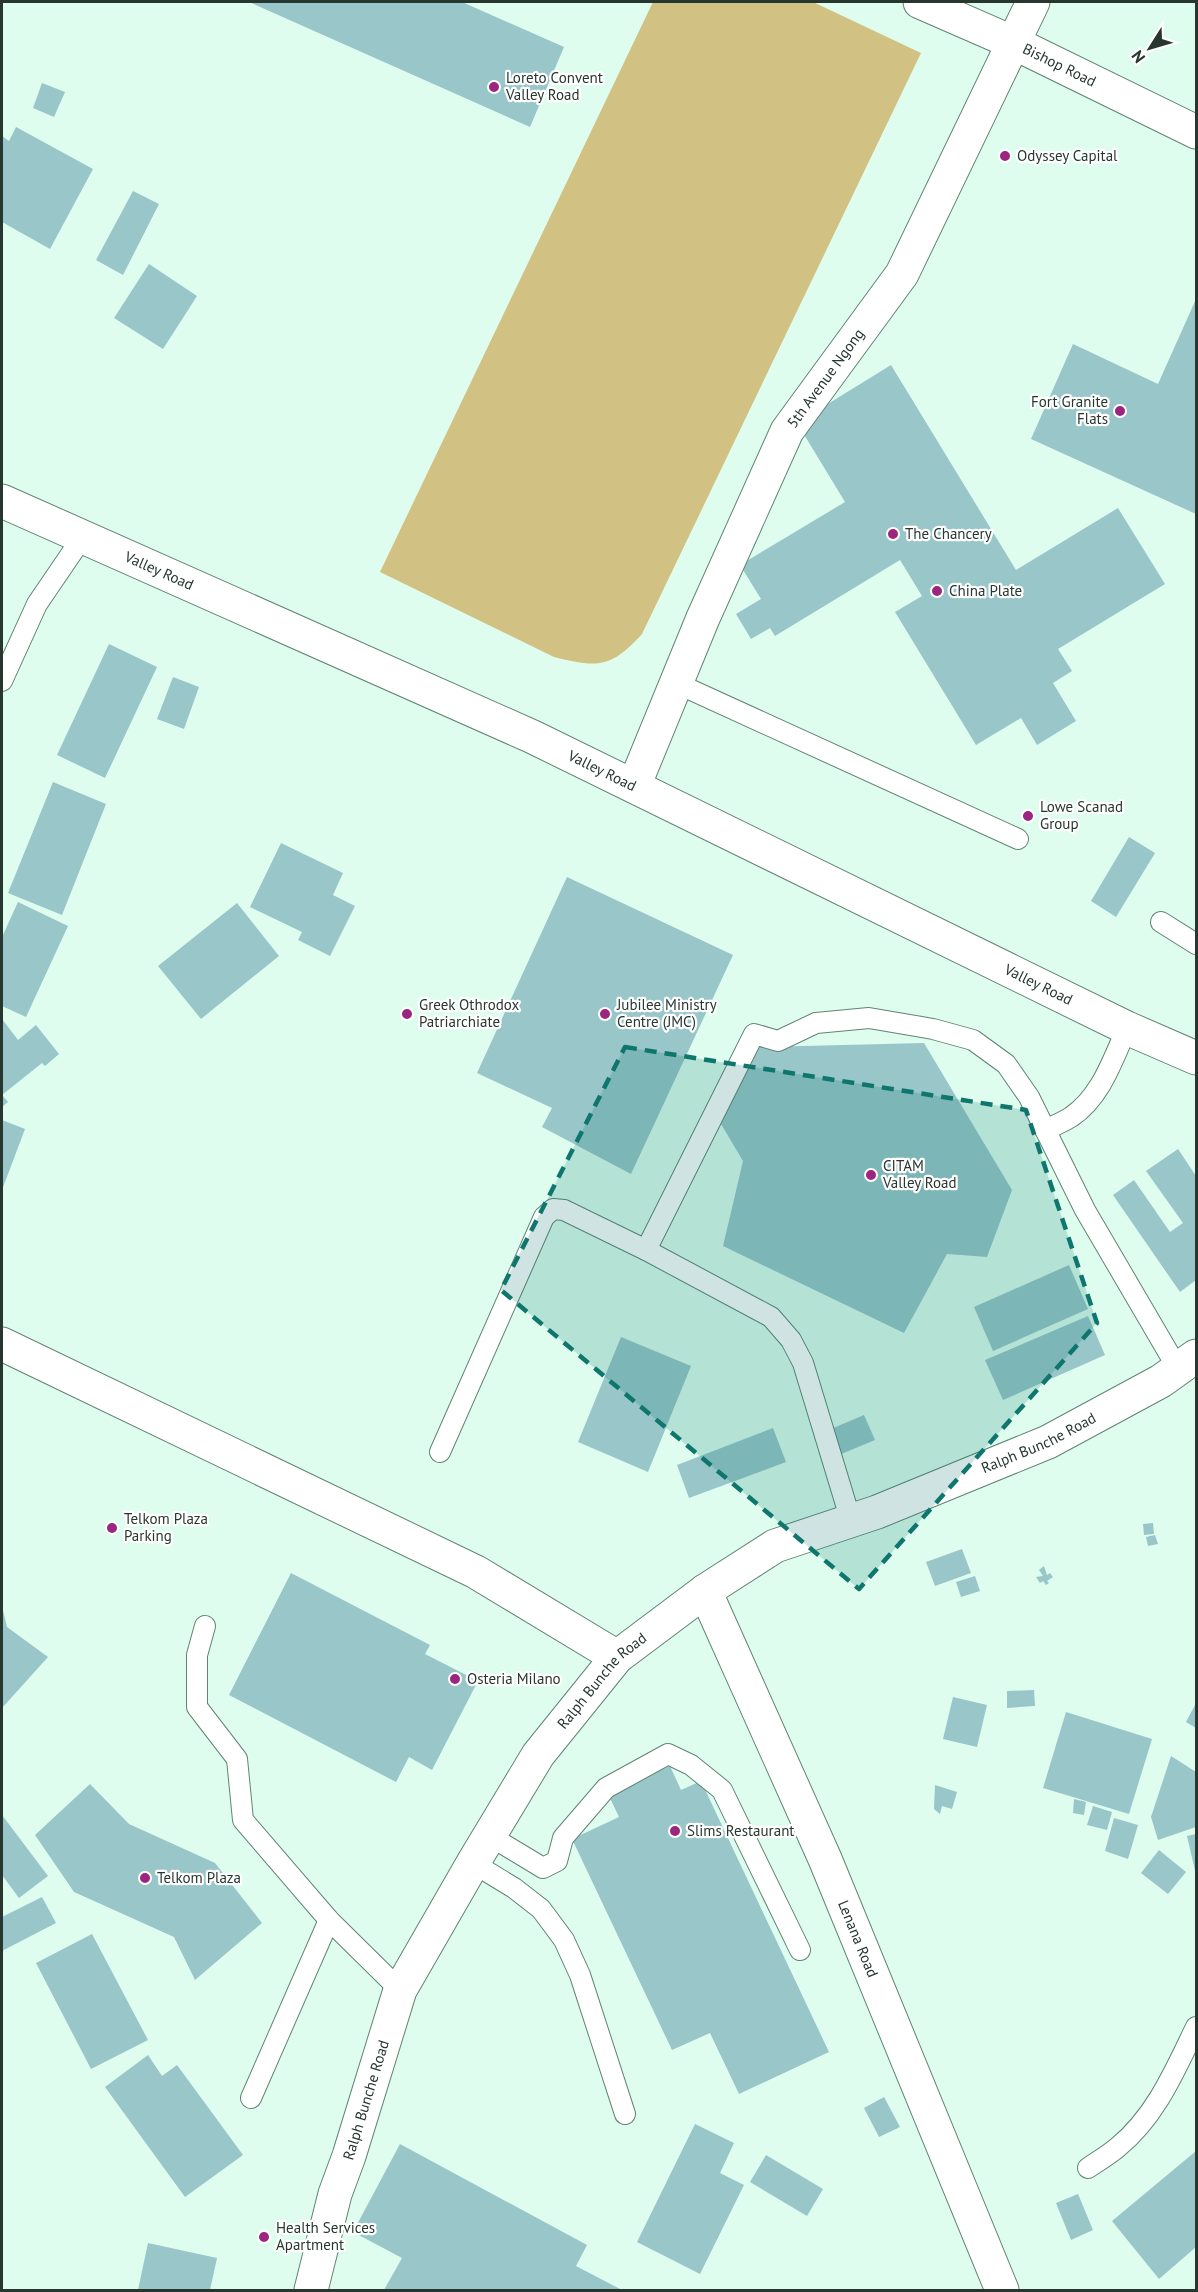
<svg xmlns="http://www.w3.org/2000/svg" width="1198" height="2292" viewBox="0 0 1198 2292" font-family="'PT Sans',sans-serif">
	<rect width="100%" height="100%" fill="#defdef"/>
	<path fill="#d1c283" d="M653,2H813L921,53L642,634C611,668 598,668 554,657L380,572Z"/>
	<g fill="#99c6c9">
		<polygon points="249,2 462,2 564,47 530,127"/>
		<polygon points="42,83 65,92 54,117 33,108"/>
		<polygon points="16,127 93,169 50,249 2,222 2,136 9,141"/>
		<polygon points="133,191 159,204 123,275 96,260"/>
		<polygon points="149,264 197,296 163,349 114,318"/>
		<polygon points="1196,299 1196,514 1031,439 1073,344 1158,384"/>
		<polygon points="891,365 1016,570 1118,508 1165,584 1058,649 1072,671 1053,683 1076,721 1037,745 1021,718 976,745 895,612 922,596 900,560 775,636 770,628 751,639 736,614 761,599 740,565 845,502 797,423"/>
		<polygon points="109,644 157,667 105,778 57,755"/>
		<polygon points="173,677 199,687 184,729 157,719"/>
		<polygon points="53,782 106,804 62,915 8,893"/>
		<polygon points="1129,837 1155,853 1116,917 1091,901"/>
		<polygon points="281,843 343,873 333,895 355,906 330,956 298,940 302,932 250,907"/>
		<polygon points="567,877 733,955 631,1174 542,1127 552,1108 477,1073"/>
		<polygon points="18,902 68,926 26,1017 2,1006 2,937"/>
		<polygon points="237,903 279,956 201,1019 158,966"/>
		<polygon points="2,1019 18,1040 36,1025 59,1054 45,1066 42,1063 2,1095 8,1102 2,1107"/>
		<polygon points="924,1043 1012,1190 987,1257 947,1254 904,1333 723,1246 743,1161 721,1124 757,1047"/>
		<polygon points="2,1120 25,1129 2,1190"/>
		<polygon points="1178,1149 1196,1176 1196,1280 1180,1292 1113,1195 1134,1180 1170,1232 1183,1223 1146,1171"/>
		<polygon points="1069,1265 1088,1309 993,1351 974,1307"/>
		<polygon points="1088,1316 1105,1355 1003,1400 985,1360"/>
		<polygon points="621,1337 691,1366 648,1472 578,1442"/>
		<polygon points="864,1415 875,1440 834,1457 824,1432"/>
		<polygon points="773,1428 786,1462 689,1498 677,1465"/>
		<polygon points="1153,1523 1154,1534 1144,1535 1143,1524"/>
		<polygon points="1155,1535 1158,1544 1148,1546 1146,1537"/>
		<polygon points="962,1549 971,1573 935,1586 926,1562"/>
		<polygon points="1044,1566 1047,1575 1050,1573 1053,1577 1047,1581 1049,1583 1046,1585 1043,1581 1040,1583 1036,1577 1043,1576 1039,1570"/>
		<polygon points="291,1573 430,1645 425,1654 478,1681 432,1770 409,1757 396,1782 229,1695"/>
		<polygon points="975,1576 980,1591 961,1597 956,1582"/>
		<polygon points="2,1606 7,1627 48,1657 2,1708"/>
		<polygon points="1034,1690 1035,1706 1007,1708 1007,1691"/>
		<polygon points="953,1697 987,1705 977,1747 943,1739"/>
		<polygon points="1195,1705 1196,1705 1196,1728 1186,1722"/>
		<polygon points="1066,1712 1152,1739 1129,1814 1043,1788"/>
		<polygon points="1171,1756 1196,1772 1196,1827 1158,1840 1151,1817"/>
		<polygon points="670,1766 681,1790 701,1781 829,2052 739,2094 710,2033 672,2050 572,1839 619,1817 608,1794"/>
		<polygon points="90,1784 129,1824 215,1863 262,1923 195,1980 174,1937 74,1892 35,1835"/>
		<polygon points="935,1785 957,1792 952,1809 942,1806 940,1814 934,1809"/>
		<polygon points="1074,1799 1086,1802 1084,1815 1073,1813"/>
		<polygon points="1093,1806 1112,1812 1107,1830 1087,1825"/>
		<polygon points="2,1815 48,1876 19,1898 2,1875"/>
		<polygon points="1114,1818 1138,1825 1128,1859 1105,1851"/>
		<polygon points="1196,1834 1196,1875 1187,1836"/>
		<polygon points="1159,1850 1186,1872 1168,1894 1141,1873"/>
		<polygon points="42,1897 56,1923 2,1951 2,1917"/>
		<polygon points="92,1934 148,2040 91,2069 36,1963"/>
		<polygon points="148,2055 162,2076 177,2065 243,2155 185,2197 105,2087"/>
		<polygon points="884,2097 900,2127 879,2137 864,2108"/>
		<polygon points="695,2124 734,2143 720,2173 744,2185 700,2274 637,2242"/>
		<polygon points="400,2144 587,2245 576,2266 622,2290 384,2290 402,2258 353,2232"/>
		<polygon points="1196,2151 1196,2247 1159,2279 1112,2221"/>
		<polygon points="766,2155 823,2189 807,2216 750,2182"/>
		<polygon points="1078,2194 1093,2230 1071,2240 1056,2203"/>
		<polygon points="148,2243 217,2258 210,2290 138,2290"/>
	</g>
	<g fill="none" stroke-linecap="round" stroke-linejoin="round">
		<g stroke="#608474" stroke-width="22">
			<g id="service">
				<polyline points="2,681 37,604 82,538"/>
				<polyline points="676,683 1018,839"/>
				<polyline points="1161,922 1196,944"/>
				<path d="M1045,1130C1054,1126 1063,1122 1071,1117C1101,1097 1113,1059 1127,1028"/>
				<polyline points="440,1452 544,1217 553,1209 564,1210 646,1250"/>
				<polyline points="851,1521 803,1363 791,1340 771,1317 646,1250 754,1034 778,1041 816,1023 869,1018 933,1029 973,1040 1006,1064 1029,1097 1085,1210 1178,1369"/>
				<polyline points="205,1626 197,1655 197,1707 237,1759 243,1820 329,1920 400,1990"/>
				<polyline points="490,1836 543,1868 557,1861 563,1838 606,1788 668,1754 691,1765 722,1790 800,1950"/>
				<polyline points="473,1863 514,1888 541,1909 564,1940 580,1975 625,2114"/>
				<polyline points="251,2098 329,1920"/>
				<path d="M1088,2168C1098,2161 1109,2155 1118,2147C1156,2116 1175,2070 1196,2027"/>
			</g>
		</g>
		<g stroke="#608474" stroke-width="35">
			<g id="minor">
				<path id="s1" d="M920,2L1014,43L1196,132"/>
				<path id="s2" d="M634,786L703,618L787,431L902,274L1033,2"/>
				<polyline points="2,1344 476,1572 617,1657"/>
				<path id="s3" d="M705,1591L825,1859L1002,2290"/>
				<path id="s4" d="M311,2290L335,2194L349,2156L400,1990L473,1863L538,1755L617,1657L705,1591L775,1546L877,1512L1048,1442L1161,1381L1196,1356"/>
			</g>
		</g>
		<g stroke="#608474" stroke-width="35">
			<g id="secondary">
				<path id="s5" d="M2,501L533,737L1127,1028L1196,1058"/>
			</g>
		</g>
		<use href="#service" stroke="#fff" stroke-width="20"/>
		<use href="#minor" stroke="#fff" stroke-width="33"/>
		<use href="#secondary" stroke="#fff" stroke-width="33"/>
	</g>
	<path fill="#0f766e" fill-opacity="0.2" stroke="#0f766e" stroke-width="4.5" stroke-dasharray="12 8" stroke-linejoin="round" d="M625,1047L1026,1110L1097,1323L859,1589L501,1290Z"/>
	<g fill="#9b257f" stroke="#fff" stroke-width="2">
		<circle cx="494" cy="87" r="6"/>
		<circle cx="1005" cy="156" r="6"/>
		<circle cx="1120" cy="411" r="6"/>
		<circle cx="893" cy="534" r="6"/>
		<circle cx="937" cy="591" r="6"/>
		<circle cx="1028" cy="816" r="6"/>
		<circle cx="407" cy="1014" r="6"/>
		<circle cx="605" cy="1014" r="6"/>
		<circle cx="871" cy="1175" r="6"/>
		<circle cx="112" cy="1528" r="6"/>
		<circle cx="455" cy="1679" r="6"/>
		<circle cx="675" cy="1831" r="6"/>
		<circle cx="145" cy="1878" r="6"/>
		<circle cx="264" cy="2237" r="6"/>
	</g>
	<g text-anchor="middle" stroke-width="4.5" stroke-linejoin="round" paint-order="stroke">
		<g font-size="15" fill="#27362f" stroke="#fff">
			<text dy="5" stroke="none"><textPath href="#s1" startOffset="153">Bishop Road</textPath></text>
			<text dy="5" stroke="none"><textPath href="#s2" startOffset="452">5th Avenue Ngong</textPath></text>
			<text dy="5" stroke="none"><textPath href="#s5" startOffset="172">Valley Road</textPath></text>
			<text dy="5" stroke="none"><textPath href="#s5" startOffset="658">Valley Road</textPath></text>
			<text dy="5" stroke="none"><textPath href="#s5" startOffset="1144">Valley Road</textPath></text>
			<text dy="5" stroke="none"><textPath href="#s4" startOffset="1188">Ralph Bunche Road</textPath></text>
			<text dy="5" stroke="none"><textPath href="#s4" startOffset="684">Ralph Bunche Road</textPath></text>
			<text dy="5" stroke="none"><textPath href="#s3" startOffset="380">Lenana Road</textPath></text>
			<text dy="5" stroke="none"><textPath href="#s4" startOffset="198">Ralph Bunche Road</textPath></text>
		</g>
		<g font-size="15" fill="#27362f" stroke="#fff" text-anchor="start">
			<text x="506" y="83">Loreto Convent<tspan x="506" dy="17">Valley Road</tspan></text>
			<text x="1017" y="161">Odyssey Capital</text>
			<text x="1108" y="407" text-anchor="end">Fort Granite<tspan x="1108" dy="17">Flats</tspan></text>
			<text x="905" y="539">The Chancery</text>
			<text x="949" y="596">China Plate</text>
			<text x="1040" y="812">Lowe Scanad<tspan x="1040" dy="17">Group</tspan></text>
			<text x="419" y="1010">Greek Othrodox<tspan x="419" dy="17">Patriarchiate</tspan></text>
			<text x="617" y="1010">Jubilee Ministry<tspan x="617" dy="17">Centre (JMC)</tspan></text>
			<text x="883" y="1171">CITAM<tspan x="883" dy="17">Valley Road</tspan></text>
			<text x="124" y="1524">Telkom Plaza<tspan x="124" dy="17">Parking</tspan></text>
			<text x="467" y="1684">Osteria Milano</text>
			<text x="687" y="1836">Slims Restaurant</text>
			<text x="157" y="1883">Telkom Plaza</text>
			<text x="276" y="2233">Health Services<tspan x="276" dy="17">Apartment</tspan></text>
		</g>
	</g>
	<rect width="1198" height="2292" fill="none" stroke="#27362f" stroke-width="6"/>
	<g transform="translate(1150 48) rotate(233)" stroke="#ffffff" stroke-width="4.5" paint-order="stroke">
	<path d="M0-4.5L10 22L0 15L-10 22Z" fill="#27362f"/>
	<text y="-9" font-size="16" font-weight="bold" text-anchor="middle" fill="#27362f">N</text>
	</g>
</svg>
